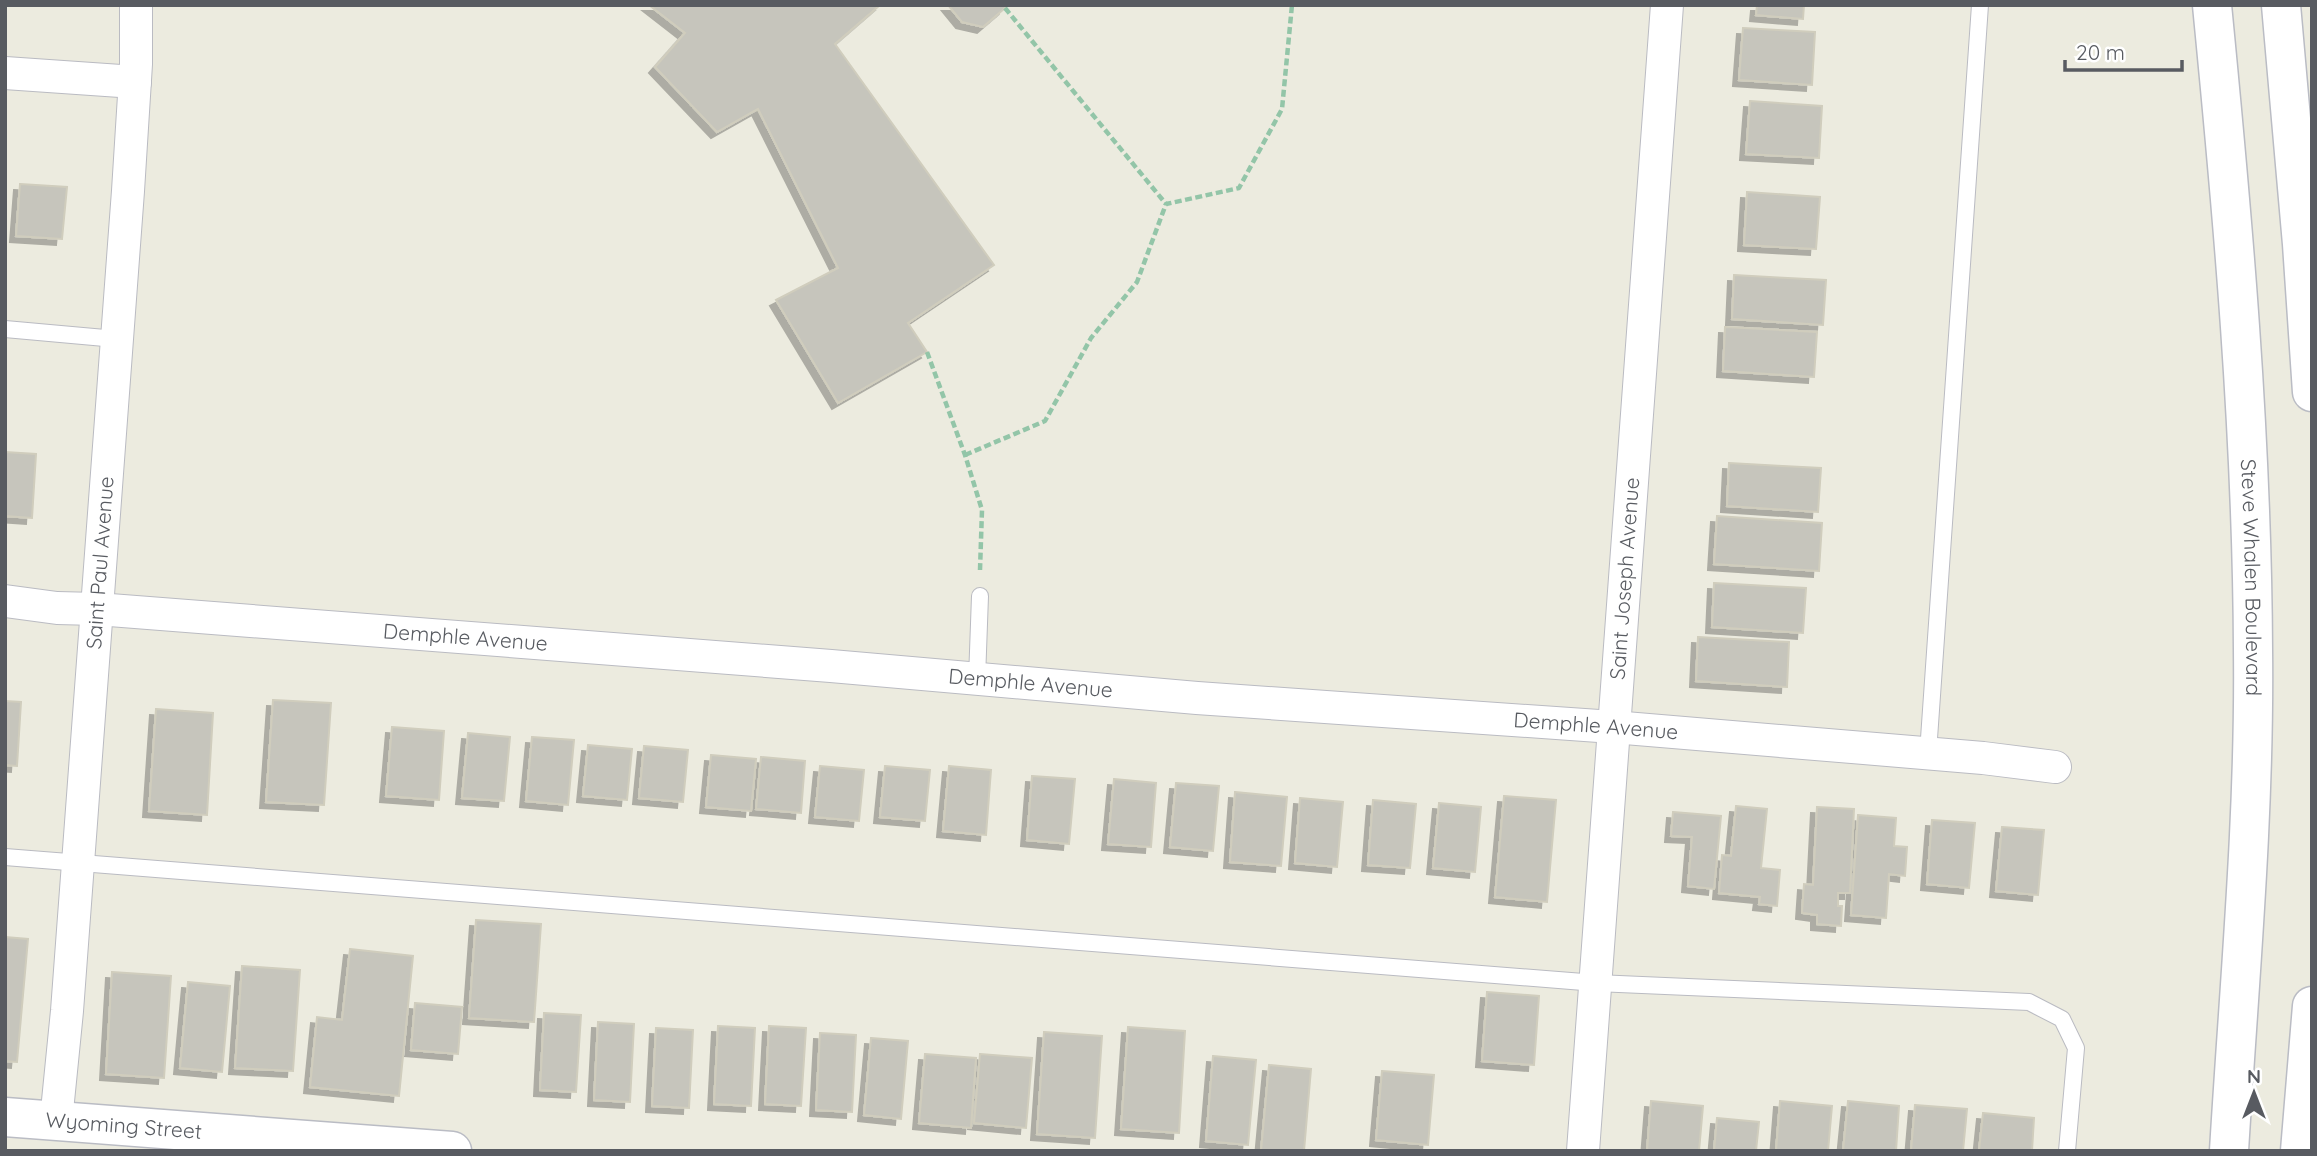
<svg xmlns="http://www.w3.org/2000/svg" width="2317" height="1156" viewBox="0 0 2317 1156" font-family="Quicksand,sans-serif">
	<defs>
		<filter id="shadow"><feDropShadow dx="-6" dy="6" stdDeviation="0" flood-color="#0004"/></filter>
	</defs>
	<rect width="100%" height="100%" fill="#ecebdf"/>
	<g fill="#c6c5bc" stroke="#d0cdbd" stroke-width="2" filter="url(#shadow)">
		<polygon points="649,5 880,5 835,44 994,265 908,323 927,352 838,403 776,300 838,268 758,109 717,132 655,67 685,33"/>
		<polygon points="948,5 1005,5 1005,8 983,27 962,22"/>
		<polygon points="1757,5 1804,5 1803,19 1756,15"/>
		<polygon points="1743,28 1815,32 1812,85 1739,80"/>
		<polygon points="1750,101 1822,106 1819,158 1746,154"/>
		<polygon points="20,184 67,187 62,239 16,236"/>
		<polygon points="1747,192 1820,197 1816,249 1744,245"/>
		<polygon points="1734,275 1826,280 1823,325 1732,319"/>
		<polygon points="1725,327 1817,332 1814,377 1723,371"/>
		<polygon points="5,452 36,454 32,518 5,516"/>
		<polygon points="1729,463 1821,468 1818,512 1727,506"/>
		<polygon points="1717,516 1822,523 1819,571 1714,564"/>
		<polygon points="1714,583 1806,588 1803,633 1712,627"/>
		<polygon points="1698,637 1789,642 1787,687 1696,681"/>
		<polygon points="273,700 331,703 324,805 266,802"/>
		<polygon points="5,701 21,702 17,766 5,765"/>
		<polygon points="156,709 213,713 207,815 149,811"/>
		<polygon points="392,727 444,731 439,800 386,796"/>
		<polygon points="468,733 510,737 504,801 462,798"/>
		<polygon points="532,737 574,740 568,805 526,801"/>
		<polygon points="588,745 632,749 627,800 583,796"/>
		<polygon points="644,746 688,750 683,802 639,798"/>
		<polygon points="711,755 756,759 751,811 706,807"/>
		<polygon points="761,757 805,761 801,813 756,809"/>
		<polygon points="820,766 864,770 859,821 815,817"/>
		<polygon points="885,766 930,770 925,821 880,817"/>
		<polygon points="949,766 991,770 986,835 943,831"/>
		<polygon points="1032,776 1075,779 1069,844 1027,840"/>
		<polygon points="1114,779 1156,783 1151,847 1108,844"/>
		<polygon points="1176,783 1219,786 1213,851 1170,847"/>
		<polygon points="1235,792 1287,797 1281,866 1230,862"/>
		<polygon points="1504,796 1556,800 1547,902 1495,897"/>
		<polygon points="1300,798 1343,802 1337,867 1295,863"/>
		<polygon points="1373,800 1416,804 1410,868 1368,865"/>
		<polygon points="1439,803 1481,807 1475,872 1433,868"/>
		<polygon points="1736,806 1767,809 1761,868 1780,870 1777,906 1759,904 1760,897 1719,893 1722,855 1731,856"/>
		<polygon points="1817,807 1854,809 1850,893 1838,893 1838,906 1842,906 1841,926 1817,924 1817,915 1802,913 1804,884 1813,885"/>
		<polygon points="1673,812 1721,816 1714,889 1688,886 1692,837 1671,836"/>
		<polygon points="1858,815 1896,818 1894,846 1907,847 1905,876 1889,874 1886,918 1851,915"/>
		<polygon points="1932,820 1975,823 1969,888 1927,884"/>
		<polygon points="2002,827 2044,830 2038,895 1996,891"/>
		<polygon points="476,920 541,924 534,1022 469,1018"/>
		<polygon points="5,937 28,939 17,1062 5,1061"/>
		<polygon points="350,949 413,956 399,1096 310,1087 317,1017 342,1020"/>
		<polygon points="242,966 300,970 293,1071 235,1068"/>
		<polygon points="112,972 171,976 164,1078 106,1074"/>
		<polygon points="188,982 230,986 222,1072 180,1068"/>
		<polygon points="1487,992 1539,996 1534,1065 1482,1061"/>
		<polygon points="415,1003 462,1007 458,1054 411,1050"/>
		<polygon points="544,1013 581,1015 576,1092 540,1090"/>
		<polygon points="598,1022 634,1024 630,1102 594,1100"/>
		<polygon points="718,1026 755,1028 751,1106 714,1104"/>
		<polygon points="769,1026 806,1028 801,1106 765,1104"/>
		<polygon points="1128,1027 1185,1031 1179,1133 1121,1129"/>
		<polygon points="656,1028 693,1030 689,1108 652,1106"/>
		<polygon points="1044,1032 1102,1036 1095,1138 1037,1134"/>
		<polygon points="820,1033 856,1035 852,1112 816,1110"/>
		<polygon points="871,1038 908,1041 901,1119 864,1115"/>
		<polygon points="925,1054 976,1058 971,1128 919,1123"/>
		<polygon points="980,1054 1032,1058 1026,1128 974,1123"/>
		<polygon points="1213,1056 1256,1060 1248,1145 1206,1141"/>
		<polygon points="1269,1065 1311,1069 1304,1151 1261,1151"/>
		<polygon points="1382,1071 1434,1075 1428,1145 1376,1140"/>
		<polygon points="1651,1101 1703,1106 1699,1151 1647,1151"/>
		<polygon points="1780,1101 1832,1106 1828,1151 1776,1151"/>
		<polygon points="1848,1101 1899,1106 1896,1151 1843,1151"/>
		<polygon points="1915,1105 1967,1109 1963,1151 1911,1151"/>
		<polygon points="1983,1113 2034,1118 2032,1151 1979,1151"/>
		<polygon points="1717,1118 1759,1122 1756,1151 1714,1151"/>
	</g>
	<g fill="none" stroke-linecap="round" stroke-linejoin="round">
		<g stroke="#babbc2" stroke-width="18">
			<g id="lane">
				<polyline points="5,329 116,339"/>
				<polyline points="977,679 980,596"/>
				<polyline points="1928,753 1980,5"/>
				<polyline points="5,857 1596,983 2029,1002 2062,1019 2076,1048 2067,1151"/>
			</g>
		</g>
		<g stroke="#babbc2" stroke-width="34">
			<g id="street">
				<polyline points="5,73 135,82"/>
				<path id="s1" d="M5,601L57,608L97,609L831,666L1197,698L1613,727L1983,758L2055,767"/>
				<path id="s2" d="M56,1121L67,1011L128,191L136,64V5"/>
				<path id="s3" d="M1583,1151L1667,5"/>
			</g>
		</g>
		<g stroke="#babcc4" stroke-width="41">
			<g id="secondary">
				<path id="s4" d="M2212,5C2233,219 2252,434 2253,650C2255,816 2239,985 2229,1151"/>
				<polyline points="2281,5 2302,244 2312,392"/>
				<path id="s5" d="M5,1117L452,1151"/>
				<polyline points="2300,1151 2312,1006"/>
			</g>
		</g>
		<g stroke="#93c5a8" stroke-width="4.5" stroke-dasharray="7 3.5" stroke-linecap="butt">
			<polyline points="1005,8 1166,204"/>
			<polyline points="927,352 965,455 982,510 980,570"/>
			<polyline points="965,455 1045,421 1091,338 1137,282 1166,204 1239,188 1282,109 1292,5"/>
		</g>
		<use href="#lane" stroke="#fff" stroke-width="16"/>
		<use href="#street" stroke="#fff" stroke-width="32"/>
		<use href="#secondary" stroke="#fff" stroke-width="38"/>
	</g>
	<g text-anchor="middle" stroke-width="5" stroke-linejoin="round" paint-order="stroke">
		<g font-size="21" fill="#585b61" stroke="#fff">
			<text dy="7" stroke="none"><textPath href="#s2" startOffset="560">Saint Paul Avenue</textPath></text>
			<text dy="7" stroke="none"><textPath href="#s3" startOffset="574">Saint Joseph Avenue</textPath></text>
			<text dy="7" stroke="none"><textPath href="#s4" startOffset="574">Steve Whalen Boulevard</textPath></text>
			<text dy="7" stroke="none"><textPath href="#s1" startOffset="462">Demphle Avenue</textPath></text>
			<text dy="7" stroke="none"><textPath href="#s1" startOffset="1029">Demphle Avenue</textPath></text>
			<text dy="7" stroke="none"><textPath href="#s1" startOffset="1596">Demphle Avenue</textPath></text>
			<text dy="7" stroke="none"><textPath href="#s5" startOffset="119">Wyoming Street</textPath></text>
		</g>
	</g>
	<rect width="2317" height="1156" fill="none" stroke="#585b61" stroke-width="14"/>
	<g transform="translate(2254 1093)" stroke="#ffffff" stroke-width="5" paint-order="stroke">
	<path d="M0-5L12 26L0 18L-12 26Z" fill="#585b61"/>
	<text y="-10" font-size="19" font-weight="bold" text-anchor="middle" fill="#585b61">N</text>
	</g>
	<path d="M2065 60v10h117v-10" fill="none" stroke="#585b61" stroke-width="3.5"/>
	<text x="2076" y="60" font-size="21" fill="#585b61" stroke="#ffffff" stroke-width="5" paint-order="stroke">20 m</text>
</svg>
